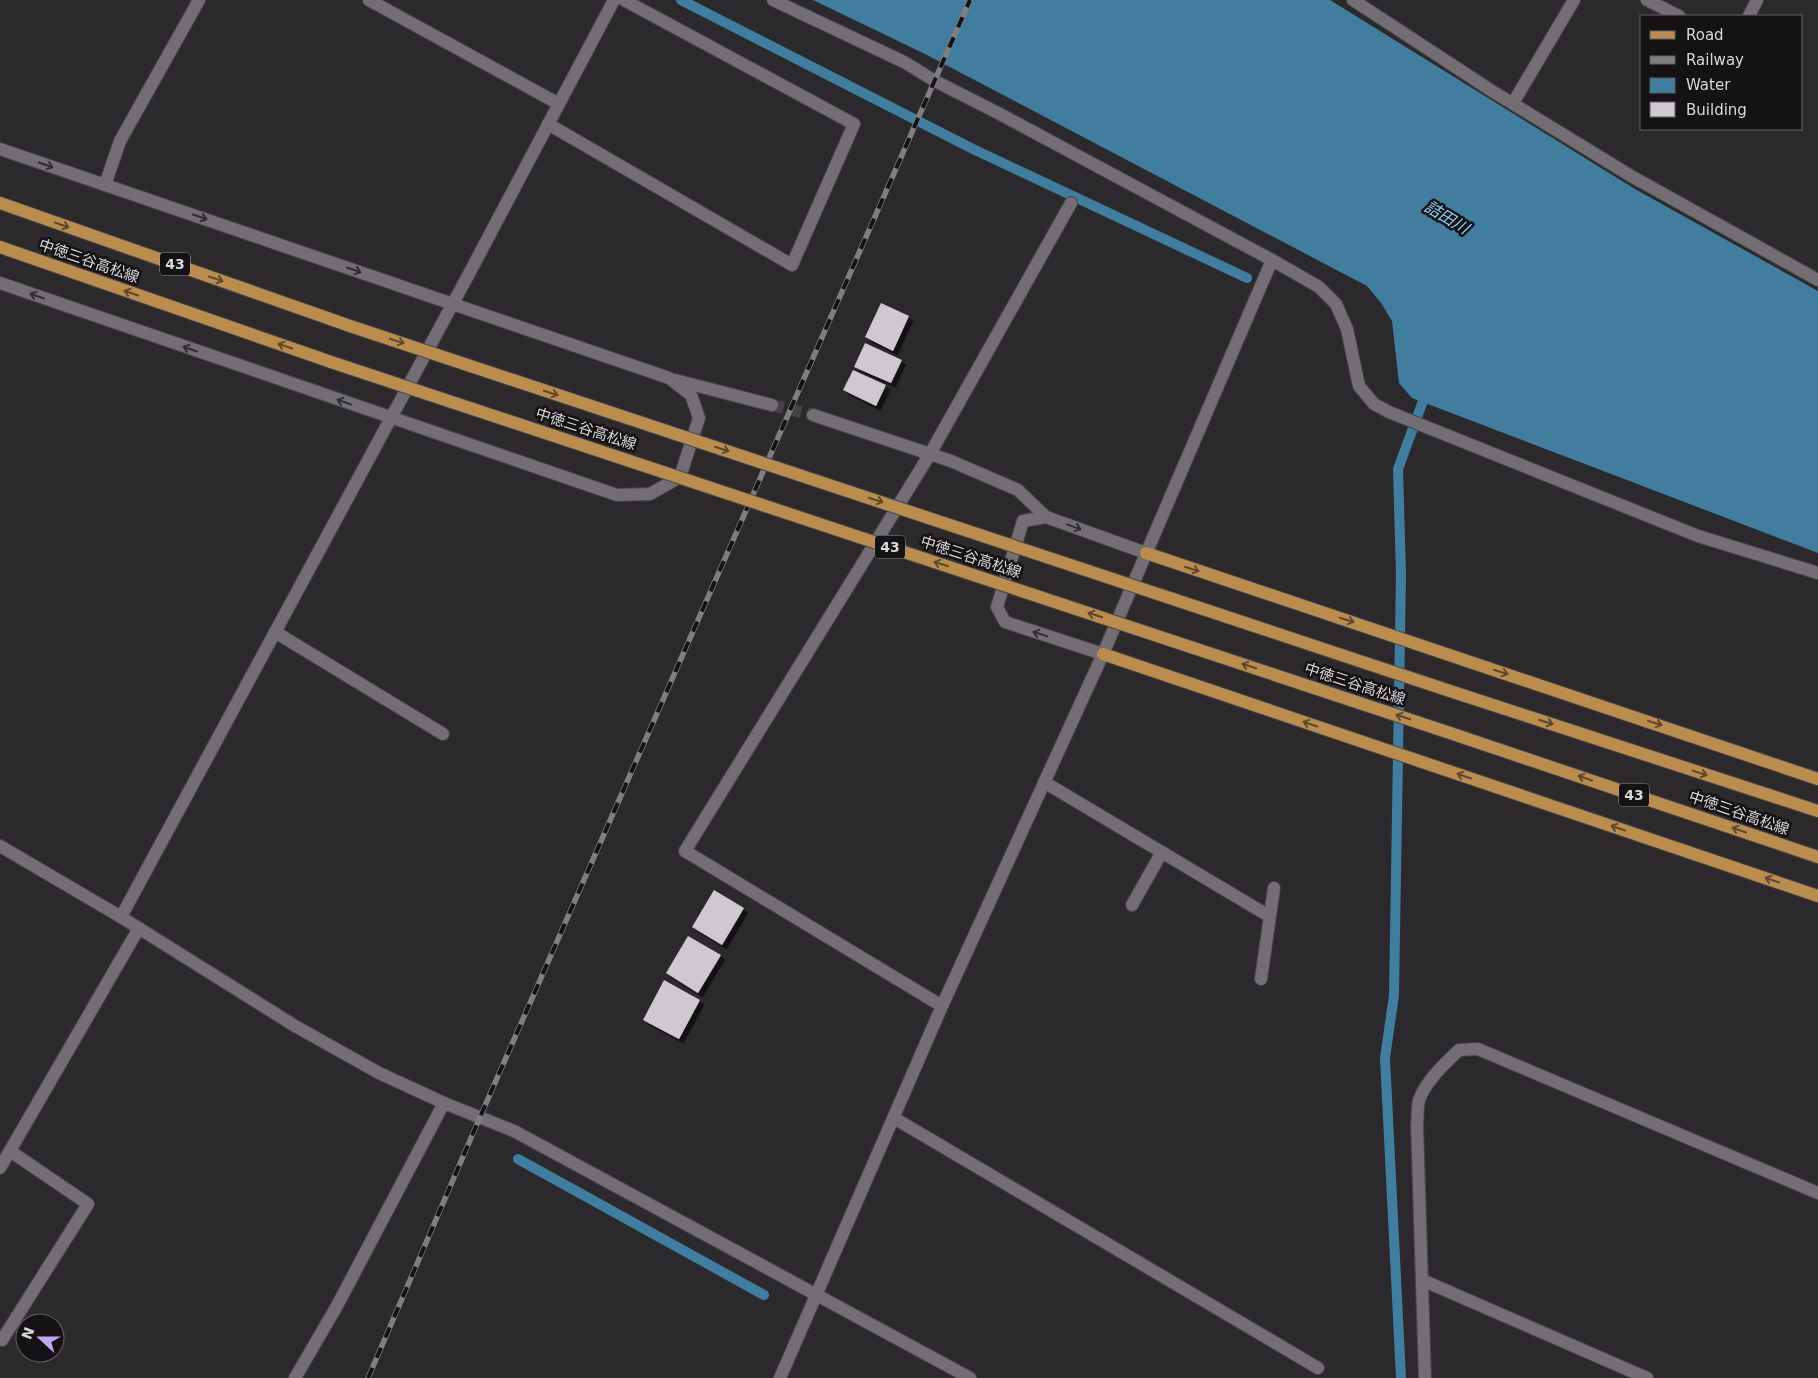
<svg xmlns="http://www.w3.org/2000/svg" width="1818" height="1378" viewBox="0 0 1818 1378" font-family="'DejaVu Sans','Noto Sans JP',sans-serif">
	<defs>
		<filter id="shadow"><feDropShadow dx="4.5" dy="4.5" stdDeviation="0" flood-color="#0009"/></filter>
	</defs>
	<rect width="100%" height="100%" fill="#2c292d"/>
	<polygon fill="#407d9f" points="813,0 1330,0 1635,189 1818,291 1818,553 1412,398 1399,383 1392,321 1381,303 1367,286 925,54"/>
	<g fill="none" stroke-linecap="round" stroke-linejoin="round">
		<g stroke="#407d9f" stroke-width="10">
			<polyline points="681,0 973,149 1247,278"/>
			<polyline points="518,1159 764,1295"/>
			<polyline points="1401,1378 1385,1058 1394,995 1401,575 1398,469 1427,390"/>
		</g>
	</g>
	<g fill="#cdc9cf" filter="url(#shadow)">
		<polygon points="881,303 909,316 893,351 865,337"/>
		<polygon points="865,343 902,360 891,383 854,367"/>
		<polygon points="853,370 886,385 876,406 843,390"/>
		<polygon points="714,890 744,908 722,945 692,927"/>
		<polygon points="688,936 721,955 698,993 666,973"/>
		<polygon points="664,980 700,1000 679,1039 643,1020"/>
	</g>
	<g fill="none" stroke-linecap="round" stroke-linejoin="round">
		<polyline stroke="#464347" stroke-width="12" stroke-dasharray="12 6" stroke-linecap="butt" points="772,405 813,415"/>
		<g stroke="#474549" stroke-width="14">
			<g id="minor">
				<polyline points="369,0 559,104"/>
				<polyline points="773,0 904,62 935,81 998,113 1272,260 1319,287 1336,304 1347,329 1359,386 1374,404 1389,412 1698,536 1818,573"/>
				<polyline points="1353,0 1492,91 1631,176 1818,280"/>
				<polyline points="1647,0 1679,16"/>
				<polyline points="1749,16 1757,0"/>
				<polyline points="1513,103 1574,0"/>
				<polyline points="548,124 792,265 854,124 624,0"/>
				<polyline points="0,149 669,378 691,395 699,418 680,477 650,494 617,495 0,283"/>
				<polyline points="105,185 120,141 199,0"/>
				<polyline points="675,380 772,405"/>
				<polyline points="813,415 951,461 1018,490 1046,517"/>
				<polyline points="275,632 443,734"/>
				<polyline points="1103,654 1005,622 997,607 1023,521 1046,517 1146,553"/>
				<polyline points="1044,782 1269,916"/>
				<polyline points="0,846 121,917 295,1026 379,1073 444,1103 514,1131 970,1378"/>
				<polyline points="1132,905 1162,852"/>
				<polyline points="121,917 471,270 614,0"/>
				<polyline points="1261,979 1274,888"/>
				<polyline points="942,1006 685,851 930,454 1071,203"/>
				<polyline points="894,1118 1318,1368"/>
				<polyline points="0,1168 139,928"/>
				<polyline points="1422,1280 1647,1378"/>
				<polyline points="2,1340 88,1204 10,1151"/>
				<polyline points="295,1378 338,1304 444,1103"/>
				<polyline points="780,1378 942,1006 1103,654 1272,260"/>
				<path d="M1425,1378L1417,1125C1418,1117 1417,1108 1419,1100C1426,1081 1444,1064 1459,1050L1478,1049L1818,1193"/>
			</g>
		</g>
		<g stroke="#474549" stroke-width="14">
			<g id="primary">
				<polyline points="0,203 350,326"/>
				<polyline points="0,247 331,362"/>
				<polyline points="1146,553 1818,779"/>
				<polyline points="1103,654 1818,896"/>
				<polyline points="1450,691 1818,811"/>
				<polyline points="1450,733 1818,857"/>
			</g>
		</g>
		<use href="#minor" stroke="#726e73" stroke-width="12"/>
		<use href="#primary" stroke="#ba8d4e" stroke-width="12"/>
		<g stroke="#807e81" stroke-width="5.5">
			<polyline id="rail" points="368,1378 480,1117 970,0"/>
		</g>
		<use href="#rail" stroke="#141214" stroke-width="4" stroke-dasharray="11" stroke-linecap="butt"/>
		<g stroke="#474549" stroke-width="14" stroke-linecap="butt">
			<g id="primary-bridge">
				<polyline points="350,326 1450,691"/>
				<polyline points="331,362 1450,733"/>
			</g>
		</g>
		<use href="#primary-bridge" stroke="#ba8d4e" stroke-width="12"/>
	</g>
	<defs><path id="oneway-shaft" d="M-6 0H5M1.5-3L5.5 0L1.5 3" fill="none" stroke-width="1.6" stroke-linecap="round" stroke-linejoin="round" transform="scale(1.25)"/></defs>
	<g stroke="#302e30">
		<use href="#oneway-shaft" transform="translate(46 165) rotate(19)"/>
		<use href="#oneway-shaft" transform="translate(200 217) rotate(19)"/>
		<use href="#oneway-shaft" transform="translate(354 270) rotate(19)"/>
		<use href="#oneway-shaft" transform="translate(37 296) rotate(-161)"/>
		<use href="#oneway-shaft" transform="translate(190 349) rotate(-161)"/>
		<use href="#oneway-shaft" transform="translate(344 402) rotate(-161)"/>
		<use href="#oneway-shaft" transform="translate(1074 527) rotate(20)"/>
		<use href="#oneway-shaft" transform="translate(1040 634) rotate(-162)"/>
	</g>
	<g stroke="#5f492e">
		<use href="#oneway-shaft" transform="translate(62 225) rotate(19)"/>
		<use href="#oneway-shaft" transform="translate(216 279) rotate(19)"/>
		<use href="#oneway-shaft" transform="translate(131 293) rotate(-161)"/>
		<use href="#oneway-shaft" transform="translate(397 341) rotate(18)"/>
		<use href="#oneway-shaft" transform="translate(285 346) rotate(-161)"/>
		<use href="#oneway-shaft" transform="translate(551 393) rotate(18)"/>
		<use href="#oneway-shaft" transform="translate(722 449) rotate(18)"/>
		<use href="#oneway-shaft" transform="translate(876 500) rotate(18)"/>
		<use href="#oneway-shaft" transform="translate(941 564) rotate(-162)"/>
		<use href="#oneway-shaft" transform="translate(1192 569) rotate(18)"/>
		<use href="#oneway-shaft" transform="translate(1095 615) rotate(-162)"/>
		<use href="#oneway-shaft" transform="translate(1347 620) rotate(18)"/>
		<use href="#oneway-shaft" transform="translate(1249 666) rotate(-162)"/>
		<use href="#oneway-shaft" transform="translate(1501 672) rotate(18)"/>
		<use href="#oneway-shaft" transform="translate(1403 717) rotate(-162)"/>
		<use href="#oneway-shaft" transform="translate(1546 722) rotate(18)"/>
		<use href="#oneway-shaft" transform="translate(1655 723) rotate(18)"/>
		<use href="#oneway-shaft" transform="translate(1310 724) rotate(-161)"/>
		<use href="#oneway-shaft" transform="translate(1700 773) rotate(18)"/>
		<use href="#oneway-shaft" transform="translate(1464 776) rotate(-161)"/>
		<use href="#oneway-shaft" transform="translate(1585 778) rotate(-161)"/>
		<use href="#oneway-shaft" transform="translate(1618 828) rotate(-161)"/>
		<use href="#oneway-shaft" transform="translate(1739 830) rotate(-161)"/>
		<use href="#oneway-shaft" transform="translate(1772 880) rotate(-161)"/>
	</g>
	<g text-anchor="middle" stroke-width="5" stroke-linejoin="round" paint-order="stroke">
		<g fill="#141214" stroke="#9d9c9e" stroke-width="1">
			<rect x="160" y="252.5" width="30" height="23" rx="4"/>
			<rect x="875" y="535.5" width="30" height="23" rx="4"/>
			<rect x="1619" y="783.5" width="30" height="23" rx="4"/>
		</g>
		<g font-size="14" font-weight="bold" fill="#d8d7d9">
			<text x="175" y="269">43</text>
			<text x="890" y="552">43</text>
			<text x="1634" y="800">43</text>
		</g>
		<g font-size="15" fill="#d8d7d9" stroke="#141214">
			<text transform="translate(89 261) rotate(19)" y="5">中徳三谷高松線</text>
			<text transform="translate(586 429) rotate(18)" y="5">中徳三谷高松線</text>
			<text transform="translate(971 557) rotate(18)" y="5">中徳三谷高松線</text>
			<text transform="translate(1355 684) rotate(18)" y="5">中徳三谷高松線</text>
			<text transform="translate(1739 813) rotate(19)" y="5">中徳三谷高松線</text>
		</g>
		<g font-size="16" font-style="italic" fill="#8fd4fc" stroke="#141214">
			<text transform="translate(1447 217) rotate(31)" y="6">詰田川</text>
		</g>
	</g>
	<rect x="1640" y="15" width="162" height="115" fill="#141214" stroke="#626163"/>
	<rect x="1650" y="31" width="25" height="8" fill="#ba8d4e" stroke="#626163"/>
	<text x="1686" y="40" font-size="15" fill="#d8d7d9">Road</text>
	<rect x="1650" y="56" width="25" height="8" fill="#807e81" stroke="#626163"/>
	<text x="1686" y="65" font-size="15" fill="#d8d7d9">Railway</text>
	<rect x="1650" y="78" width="25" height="15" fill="#407d9f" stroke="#626163"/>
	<text x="1686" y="90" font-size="15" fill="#d8d7d9">Water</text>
	<rect x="1650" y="102" width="25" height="15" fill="#cdc9cf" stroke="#626163"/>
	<text x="1686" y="115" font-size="15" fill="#d8d7d9">Building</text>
	<g transform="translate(40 1338) rotate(291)"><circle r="24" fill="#141214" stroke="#626163"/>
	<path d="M0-4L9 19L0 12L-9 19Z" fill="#bda9f5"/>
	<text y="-8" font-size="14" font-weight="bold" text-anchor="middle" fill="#d8d7d9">N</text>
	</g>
</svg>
